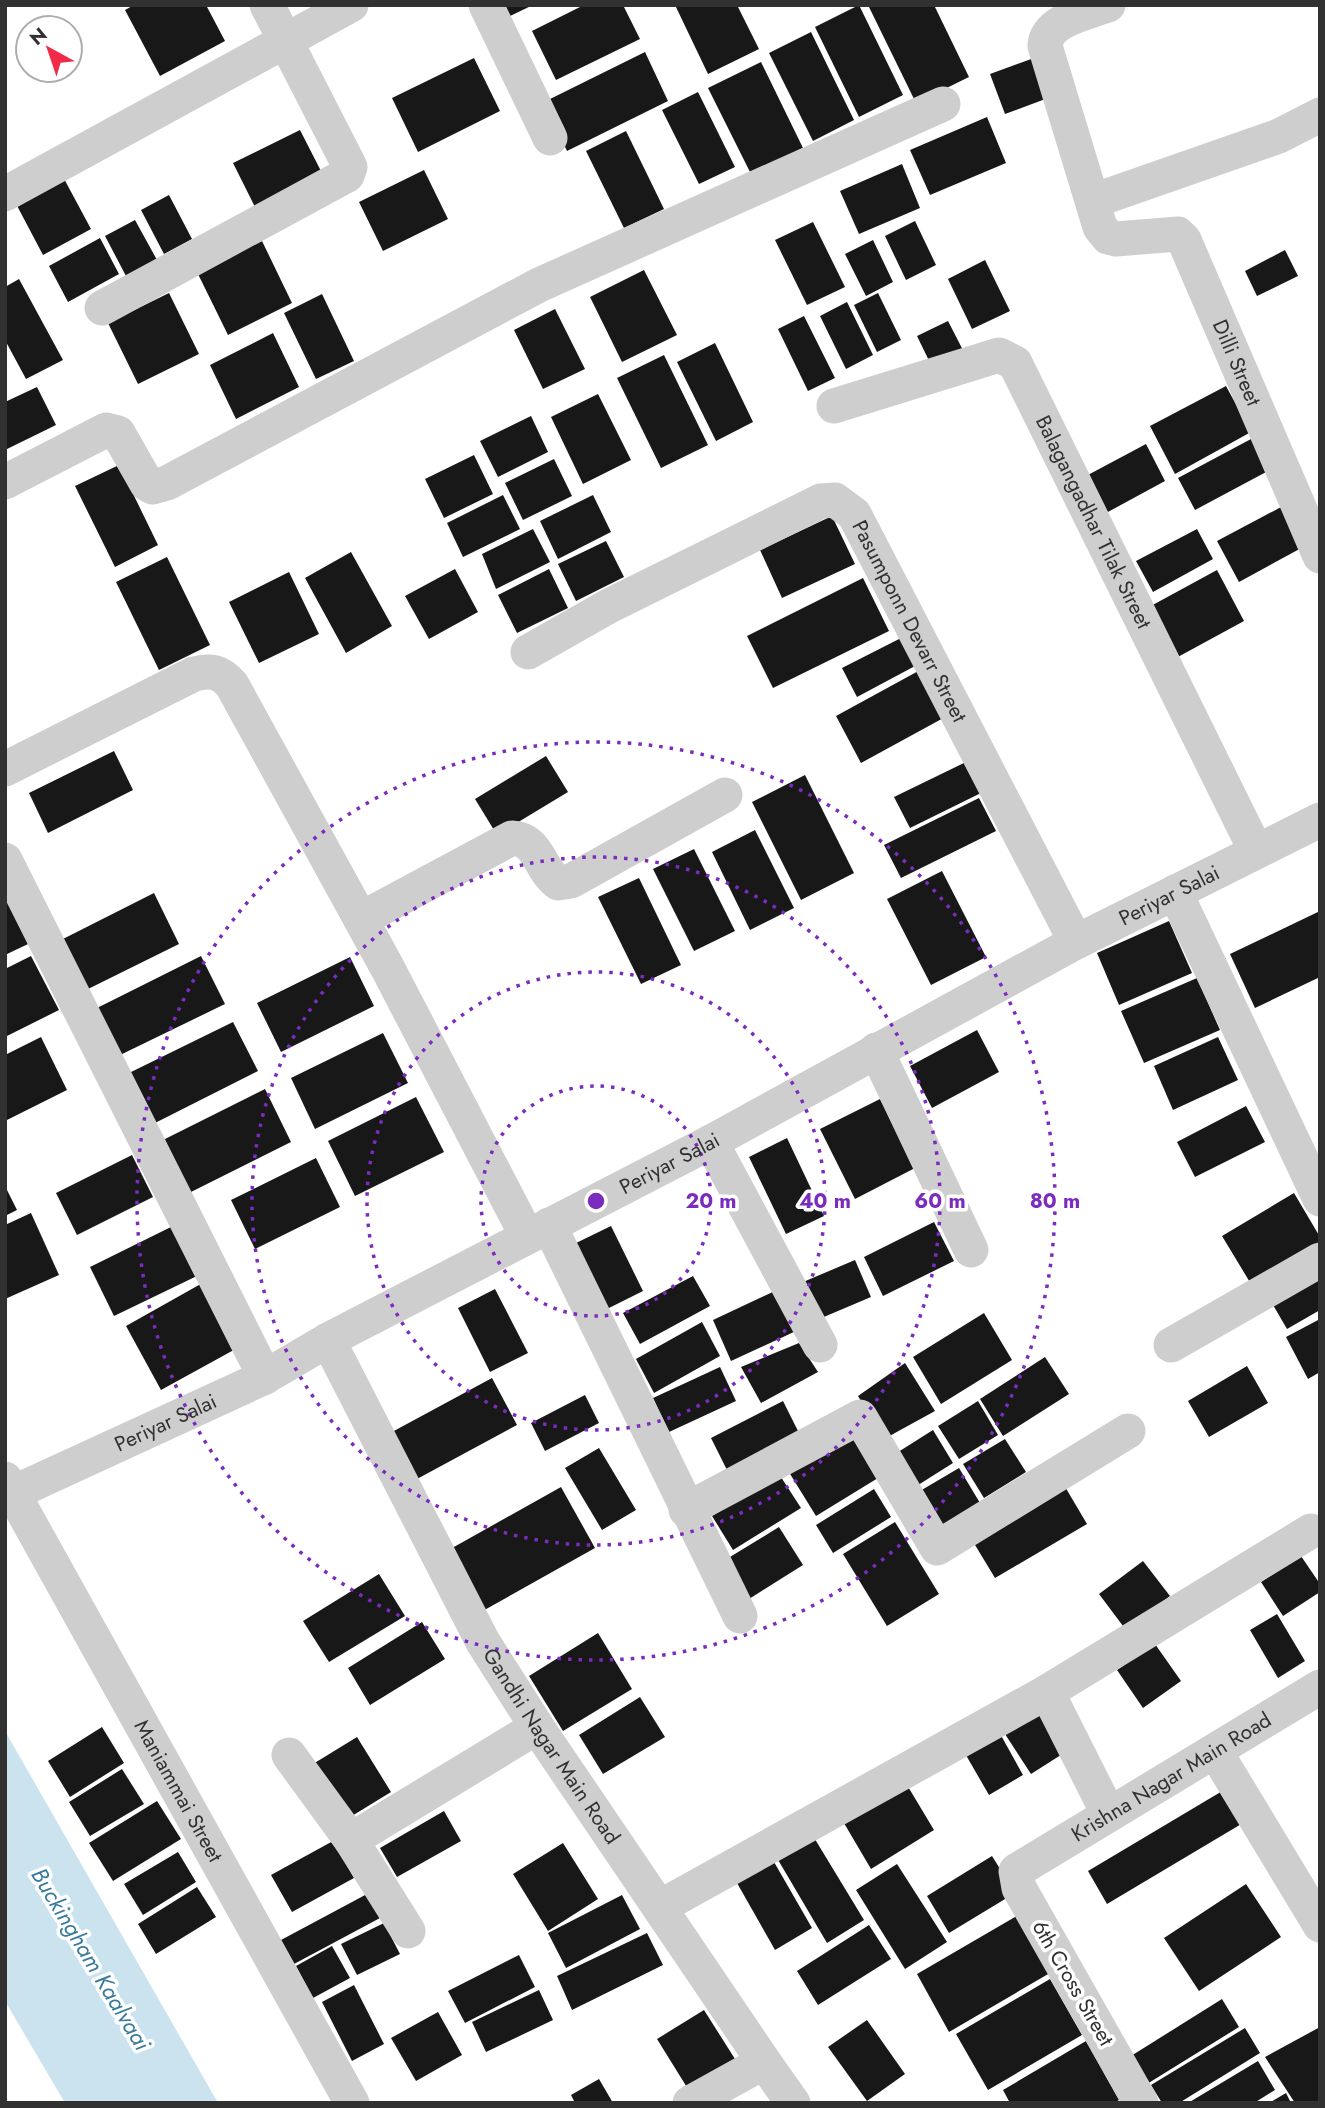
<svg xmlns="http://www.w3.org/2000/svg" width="1325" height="2108" viewBox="0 0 1325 2108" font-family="Jost,sans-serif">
	<rect width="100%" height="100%" fill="#fff"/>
	<polygon fill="#cae3ef" points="5,1731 218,2103 65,2103 5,2001"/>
	<g fill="#181818">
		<polygon points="134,5 206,5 225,41 160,76 125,10"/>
		<polygon points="502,5 533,5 508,17"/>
		<polygon points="584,5 623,5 640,39 556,80 532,31"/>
		<polygon points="675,5 737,5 759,49 708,74"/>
		<polygon points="859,5 903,95 859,117 815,27"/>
		<polygon points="868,5 934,5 969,77 916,103"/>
		<polygon points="811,32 854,120 813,141 769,53"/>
		<polygon points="645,52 668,101 567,151 544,102"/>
		<polygon points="474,58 500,111 418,152 392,98"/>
		<polygon points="1034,58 1048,98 1005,114 990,74"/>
		<polygon points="761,62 803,148 751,174 708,88"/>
		<polygon points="698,92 735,167 699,184 662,110"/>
		<polygon points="987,117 1006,163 930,195 910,150"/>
		<polygon points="300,130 323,175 256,209 233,163"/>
		<polygon points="626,131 664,209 624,228 586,151"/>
		<polygon points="902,164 920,208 859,234 840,191"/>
		<polygon points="424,170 448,219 383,251 359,202"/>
		<polygon points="62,175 91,229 43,255 14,200"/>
		<polygon points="169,195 192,239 164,254 141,210"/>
		<polygon points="135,220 157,260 126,276 105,236"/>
		<polygon points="915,221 936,265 906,280 885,236"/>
		<polygon points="813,222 845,287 807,305 775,240"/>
		<polygon points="100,238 119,274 68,302 49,266"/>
		<polygon points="873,240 893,282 866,296 845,254"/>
		<polygon points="262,241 292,303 228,335 197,272"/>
		<polygon points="1285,250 1298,276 1257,296 1245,271"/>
		<polygon points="985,260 1010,311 972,329 948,279"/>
		<polygon points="644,270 677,335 622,362 590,297"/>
		<polygon points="19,279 63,360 26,379 5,340 5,287"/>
		<polygon points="169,293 199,354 138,384 108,323"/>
		<polygon points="878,293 901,340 877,352 854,305"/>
		<polygon points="322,294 354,361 316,379 284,313"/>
		<polygon points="847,302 873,355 846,369 820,316"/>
		<polygon points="555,309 585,369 543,389 514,330"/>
		<polygon points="804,316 835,378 808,391 778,329"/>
		<polygon points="948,321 966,356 935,373 917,336"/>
		<polygon points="273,333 299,387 236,419 210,365"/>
		<polygon points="715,343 753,422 716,441 677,362"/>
		<polygon points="664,355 708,445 661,468 617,378"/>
		<polygon points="1226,386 1251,432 1175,474 1150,426"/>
		<polygon points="37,387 56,425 5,450 5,402"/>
		<polygon points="598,394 631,460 583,484 551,417"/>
		<polygon points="531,416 548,452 498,477 480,441"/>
		<polygon points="1251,439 1268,471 1195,510 1178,478"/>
		<polygon points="1146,444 1165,481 1106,513 1086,476"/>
		<polygon points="474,455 493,494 444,518 425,479"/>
		<polygon points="554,459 572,496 523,520 505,483"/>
		<polygon points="119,465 158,545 115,567 75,486"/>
		<polygon points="503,495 520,529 463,557 447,523"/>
		<polygon points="593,495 611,532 558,559 540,521"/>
		<polygon points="1283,506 1305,546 1239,582 1217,541"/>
		<polygon points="832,516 855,564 782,598 760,550"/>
		<polygon points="533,529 550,562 496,589 482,554"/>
		<polygon points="1197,529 1213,559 1153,592 1136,561"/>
		<polygon points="606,541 624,577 576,601 558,564"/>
		<polygon points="351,552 392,626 346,653 305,578"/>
		<polygon points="167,557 210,645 159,670 116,582"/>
		<polygon points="455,569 478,612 429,639 405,596"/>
		<polygon points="549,569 568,608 517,633 498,595"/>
		<polygon points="1217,570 1244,621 1176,658 1149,607"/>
		<polygon points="289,572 319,634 259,663 229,602"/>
		<polygon points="863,578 889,631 773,688 747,636"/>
		<polygon points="901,638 915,666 857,697 842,668"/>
		<polygon points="922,669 947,716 861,763 836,716"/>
		<polygon points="114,751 133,790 48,833 29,793"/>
		<polygon points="546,756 568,792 497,835 475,799"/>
		<polygon points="968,761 983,792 910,828 894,797"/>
		<polygon points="805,775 854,873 801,900 752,802"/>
		<polygon points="979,798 996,831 901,878 884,845"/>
		<polygon points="755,830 794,908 750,930 712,852"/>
		<polygon points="694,849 735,931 694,951 653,869"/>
		<polygon points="942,871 986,957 931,985 887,899"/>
		<polygon points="639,878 681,965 641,984 598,897"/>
		<polygon points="154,893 179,944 82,992 57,942"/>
		<polygon points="5,897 28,944 5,955"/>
		<polygon points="1320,911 1320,977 1255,1008 1230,954"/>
		<polygon points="1169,921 1192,973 1119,1005 1097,953"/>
		<polygon points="31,956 59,1010 5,1037 5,969"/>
		<polygon points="201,956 225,1004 116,1057 93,1010"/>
		<polygon points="350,957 374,1006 281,1052 257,1003"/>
		<polygon points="1197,978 1220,1030 1144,1063 1121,1011"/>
		<polygon points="233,1022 258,1071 153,1124 127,1074"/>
		<polygon points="977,1030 999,1072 932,1108 910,1066"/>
		<polygon points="383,1033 408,1083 315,1129 291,1078"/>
		<polygon points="41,1037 67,1090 5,1121 5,1055"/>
		<polygon points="1218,1037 1238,1080 1173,1110 1154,1066"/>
		<polygon points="265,1089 291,1142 189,1193 163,1140"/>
		<polygon points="416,1097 444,1152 355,1196 328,1141"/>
		<polygon points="880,1099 915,1168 855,1199 820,1129"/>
		<polygon points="1246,1106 1265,1142 1195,1177 1177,1142"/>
		<polygon points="787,1138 824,1216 786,1234 749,1157"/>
		<polygon points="132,1155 153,1197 77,1235 56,1193"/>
		<polygon points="316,1158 340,1207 255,1249 231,1200"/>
		<polygon points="5,1186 17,1210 5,1216"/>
		<polygon points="1294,1193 1320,1237 1320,1243 1251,1284 1222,1236"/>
		<polygon points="31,1213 59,1275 5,1299 5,1225"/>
		<polygon points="934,1222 954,1261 883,1296 864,1257"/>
		<polygon points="175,1225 199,1275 114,1316 90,1267"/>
		<polygon points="611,1226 643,1291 607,1309 574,1244"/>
		<polygon points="855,1260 871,1297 812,1322 796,1285"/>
		<polygon points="1320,1270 1320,1310 1287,1329 1269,1298"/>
		<polygon points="693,1276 710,1306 640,1344 623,1313"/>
		<polygon points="206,1281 241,1346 161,1390 126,1326"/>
		<polygon points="495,1289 528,1353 490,1372 458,1308"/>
		<polygon points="777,1290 796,1331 731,1361 713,1320"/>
		<polygon points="984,1313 1012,1360 941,1404 913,1357"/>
		<polygon points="1320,1319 1320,1372 1308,1379 1286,1337"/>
		<polygon points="702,1322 720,1356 654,1393 636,1359"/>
		<polygon points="799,1343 818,1372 761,1403 741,1367"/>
		<polygon points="1045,1357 1069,1394 1003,1436 980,1399"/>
		<polygon points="905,1363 935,1411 884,1439 858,1396"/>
		<polygon points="1247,1366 1268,1403 1209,1437 1188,1401"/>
		<polygon points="720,1367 736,1401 669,1432 653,1398"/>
		<polygon points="492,1378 517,1425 417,1479 392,1432"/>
		<polygon points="585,1395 599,1423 545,1451 531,1423"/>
		<polygon points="783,1401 802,1439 730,1476 711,1438"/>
		<polygon points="978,1401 998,1435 959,1459 938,1426"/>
		<polygon points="933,1430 953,1463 915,1487 895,1454"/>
		<polygon points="849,1431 878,1478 816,1516 787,1469"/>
		<polygon points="1005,1439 1026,1472 984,1498 963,1464"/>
		<polygon points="599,1448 636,1510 602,1530 565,1468"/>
		<polygon points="959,1468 980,1503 942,1526 920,1491"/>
		<polygon points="779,1474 801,1508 733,1550 712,1516"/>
		<polygon points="1061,1480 1087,1524 995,1578 969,1535"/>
		<polygon points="561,1487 595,1548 479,1613 445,1552"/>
		<polygon points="874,1489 891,1517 833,1553 816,1525"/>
		<polygon points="895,1522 939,1594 887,1626 843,1554"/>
		<polygon points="779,1527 803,1565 749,1599 725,1560"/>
		<polygon points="1301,1556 1320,1584 1320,1592 1283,1616 1261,1582"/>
		<polygon points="1143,1561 1170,1596 1126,1630 1099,1594"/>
		<polygon points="379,1574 405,1616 329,1662 303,1621"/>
		<polygon points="1277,1614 1305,1661 1278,1678 1250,1630"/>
		<polygon points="422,1622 445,1659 370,1705 348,1668"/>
		<polygon points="598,1633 632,1689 563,1731 529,1676"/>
		<polygon points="1155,1644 1181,1681 1143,1708 1117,1670"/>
		<polygon points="640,1697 665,1737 603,1774 579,1735"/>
		<polygon points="1036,1710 1064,1753 1031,1774 1003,1731"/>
		<polygon points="102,1727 124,1763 70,1797 48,1761"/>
		<polygon points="998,1730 1023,1775 989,1795 963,1750"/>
		<polygon points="357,1737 391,1792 347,1819 313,1764"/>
		<polygon points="122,1769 144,1804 90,1836 69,1802"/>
		<polygon points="904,1780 934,1830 871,1869 841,1818"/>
		<polygon points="1224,1790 1243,1823 1107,1904 1088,1871"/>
		<polygon points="157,1801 181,1839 113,1881 89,1843"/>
		<polygon points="444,1811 461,1841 397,1877 380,1848"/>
		<polygon points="810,1831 864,1920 827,1943 774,1853"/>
		<polygon points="333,1841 354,1878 292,1912 271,1875"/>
		<polygon points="563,1843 598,1899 548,1931 513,1874"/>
		<polygon points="178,1852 196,1882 143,1915 124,1884"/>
		<polygon points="770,1855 812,1928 775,1950 733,1876"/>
		<polygon points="992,1856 1015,1893 949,1933 927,1896"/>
		<polygon points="897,1864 947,1942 905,1969 856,1890"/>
		<polygon points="1246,1884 1281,1937 1199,1991 1164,1938"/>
		<polygon points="197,1887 216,1917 156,1954 138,1924"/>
		<polygon points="367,1894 380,1918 294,1964 281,1940"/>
		<polygon points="622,1895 640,1929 566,1968 548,1933"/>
		<polygon points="1022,1913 1055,1970 949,2032 917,1974"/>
		<polygon points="384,1923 400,1954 357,1975 341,1944"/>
		<polygon points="869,1925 891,1959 818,2005 797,1971"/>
		<polygon points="647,1933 663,1965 572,2010 557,1976"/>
		<polygon points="332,1946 350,1978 313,1998 296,1966"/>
		<polygon points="519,1955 535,1987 465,2023 448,1991"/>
		<polygon points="1050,1979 1082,2035 988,2090 956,2034"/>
		<polygon points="354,1985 384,2044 352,2061 322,2002"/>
		<polygon points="539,1990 553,2020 486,2052 472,2022"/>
		<polygon points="1222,1999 1239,2027 1147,2084 1131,2056"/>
		<polygon points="704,2010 735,2059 688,2089 657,2039"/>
		<polygon points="438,2012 462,2055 416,2081 391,2038"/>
		<polygon points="867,2020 905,2074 867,2101 828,2047"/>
		<polygon points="1320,2027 1320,2103 1295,2103 1265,2057"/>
		<polygon points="1245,2028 1260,2053 1179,2103 1162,2103 1151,2085"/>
		<polygon points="1086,2041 1119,2100 1114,2103 1010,2103 1003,2090"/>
		<polygon points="1258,2061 1275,2090 1254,2103 1188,2103"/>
		<polygon points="599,2079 613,2103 575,2103 571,2095"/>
		<polygon points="1286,2093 1291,2103 1269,2103"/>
	</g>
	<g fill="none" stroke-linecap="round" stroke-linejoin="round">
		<g stroke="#cecece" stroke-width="35">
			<polyline points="486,5 550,138"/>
			<path id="s1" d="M1108,5C1087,13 1046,20 1045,46L1100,227L1108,237L1116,239L1178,234L1184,240L1320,556"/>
			<polyline points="5,194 351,5"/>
			<polyline points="1093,201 1279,136 1320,115"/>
			<polyline points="102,308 347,175 350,167 346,159 267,5"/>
			<path id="s2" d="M834,406L999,355L1015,363L1256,851"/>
			<polyline points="5,482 106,430 118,433 147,484 153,487 167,483 539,285 943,104"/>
			<path id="s3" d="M528,652L609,606L821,501L835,500L854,514L1076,942"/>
			<path d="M5,769L194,674C211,670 220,671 232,685L387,967L527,1236"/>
			<polyline points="5,860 265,1377"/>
			<polyline points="1175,892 1320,1199"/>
			<path d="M361,919L512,838C539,839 539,869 558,883L571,881L725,795"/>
			<polyline points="876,1050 971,1250"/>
			<polyline points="711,1142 820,1345"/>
			<polyline points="549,1225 740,1616"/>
			<path id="s4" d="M328,1340L483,1642L537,1727L764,2062L690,2103"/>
			<polyline points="1171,1345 1320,1260"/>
			<path id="s5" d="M5,1479L352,2103"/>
			<path id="s6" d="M13,1493L265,1377L328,1340L711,1142L1076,942L1320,820"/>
			<polyline points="686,1510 860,1417 937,1548 1128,1431"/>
			<polyline points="1047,1692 1108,1813"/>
			<polyline points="1215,1751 1320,1925"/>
			<polyline points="289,1755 351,1840 537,1727"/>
			<polyline points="351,1840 408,1931"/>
			<polyline points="660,1907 1047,1692 1311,1531"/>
			<polyline points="764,2062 793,2103"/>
			<path id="s7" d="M1141,2103L1019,1888L1016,1871L1320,1687"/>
		</g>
	</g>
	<g fill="none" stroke="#7b2cbf" stroke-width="3.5" stroke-dasharray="3.5 7">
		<circle cx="596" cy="1201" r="115"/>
		<circle cx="596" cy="1201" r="229"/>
		<circle cx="596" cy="1201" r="344"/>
		<circle cx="596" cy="1201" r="459"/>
	</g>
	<g text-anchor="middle" stroke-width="7" stroke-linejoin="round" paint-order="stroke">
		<g font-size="21" fill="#313131" stroke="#fff">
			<text dy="7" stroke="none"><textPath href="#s1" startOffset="494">Dilli Street</textPath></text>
			<text dy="7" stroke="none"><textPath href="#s2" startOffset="368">Balagangadhar Tilak Street</textPath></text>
			<text dy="7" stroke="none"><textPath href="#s3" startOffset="488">Pasumponn Devarr Street</textPath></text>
			<text dy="7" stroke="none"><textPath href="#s6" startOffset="1302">Periyar Salai</textPath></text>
			<text dy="7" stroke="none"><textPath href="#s6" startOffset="735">Periyar Salai</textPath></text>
			<text dy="7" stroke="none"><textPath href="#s6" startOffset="168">Periyar Salai</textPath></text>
			<text dy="7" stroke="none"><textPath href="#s4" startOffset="464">Gandhi Nagar Main Road</textPath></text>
			<text dy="7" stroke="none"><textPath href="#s7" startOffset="446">Krishna Nagar Main Road</textPath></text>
			<text dy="7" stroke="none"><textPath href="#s5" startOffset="357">Maniammai Street</textPath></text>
			<text transform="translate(1073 1983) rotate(60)" y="7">6th Cross Street</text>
		</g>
		<g font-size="23" font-style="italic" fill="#387b9a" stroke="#fff">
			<text transform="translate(91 1959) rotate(59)" y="8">Buckingham Kaalvaai</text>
		</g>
	</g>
	<circle cx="596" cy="1201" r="10" fill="#7b2cbf" stroke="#fff" stroke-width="3.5"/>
	<g font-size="21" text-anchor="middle" font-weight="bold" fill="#7b2cbf" stroke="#fff" stroke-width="7" stroke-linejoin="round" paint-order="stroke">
		<text x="711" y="1208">20 m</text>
		<text x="825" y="1208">40 m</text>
		<text x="940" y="1208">60 m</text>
		<text x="1055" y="1208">80 m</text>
	</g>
	<rect width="1325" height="2108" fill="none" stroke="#313131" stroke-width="14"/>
	<g transform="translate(49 49) rotate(320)"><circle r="33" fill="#ffffff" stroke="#adadad" stroke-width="2"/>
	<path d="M0-5L12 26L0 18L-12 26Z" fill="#f12a47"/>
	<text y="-10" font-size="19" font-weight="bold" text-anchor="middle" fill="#313131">N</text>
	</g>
</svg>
